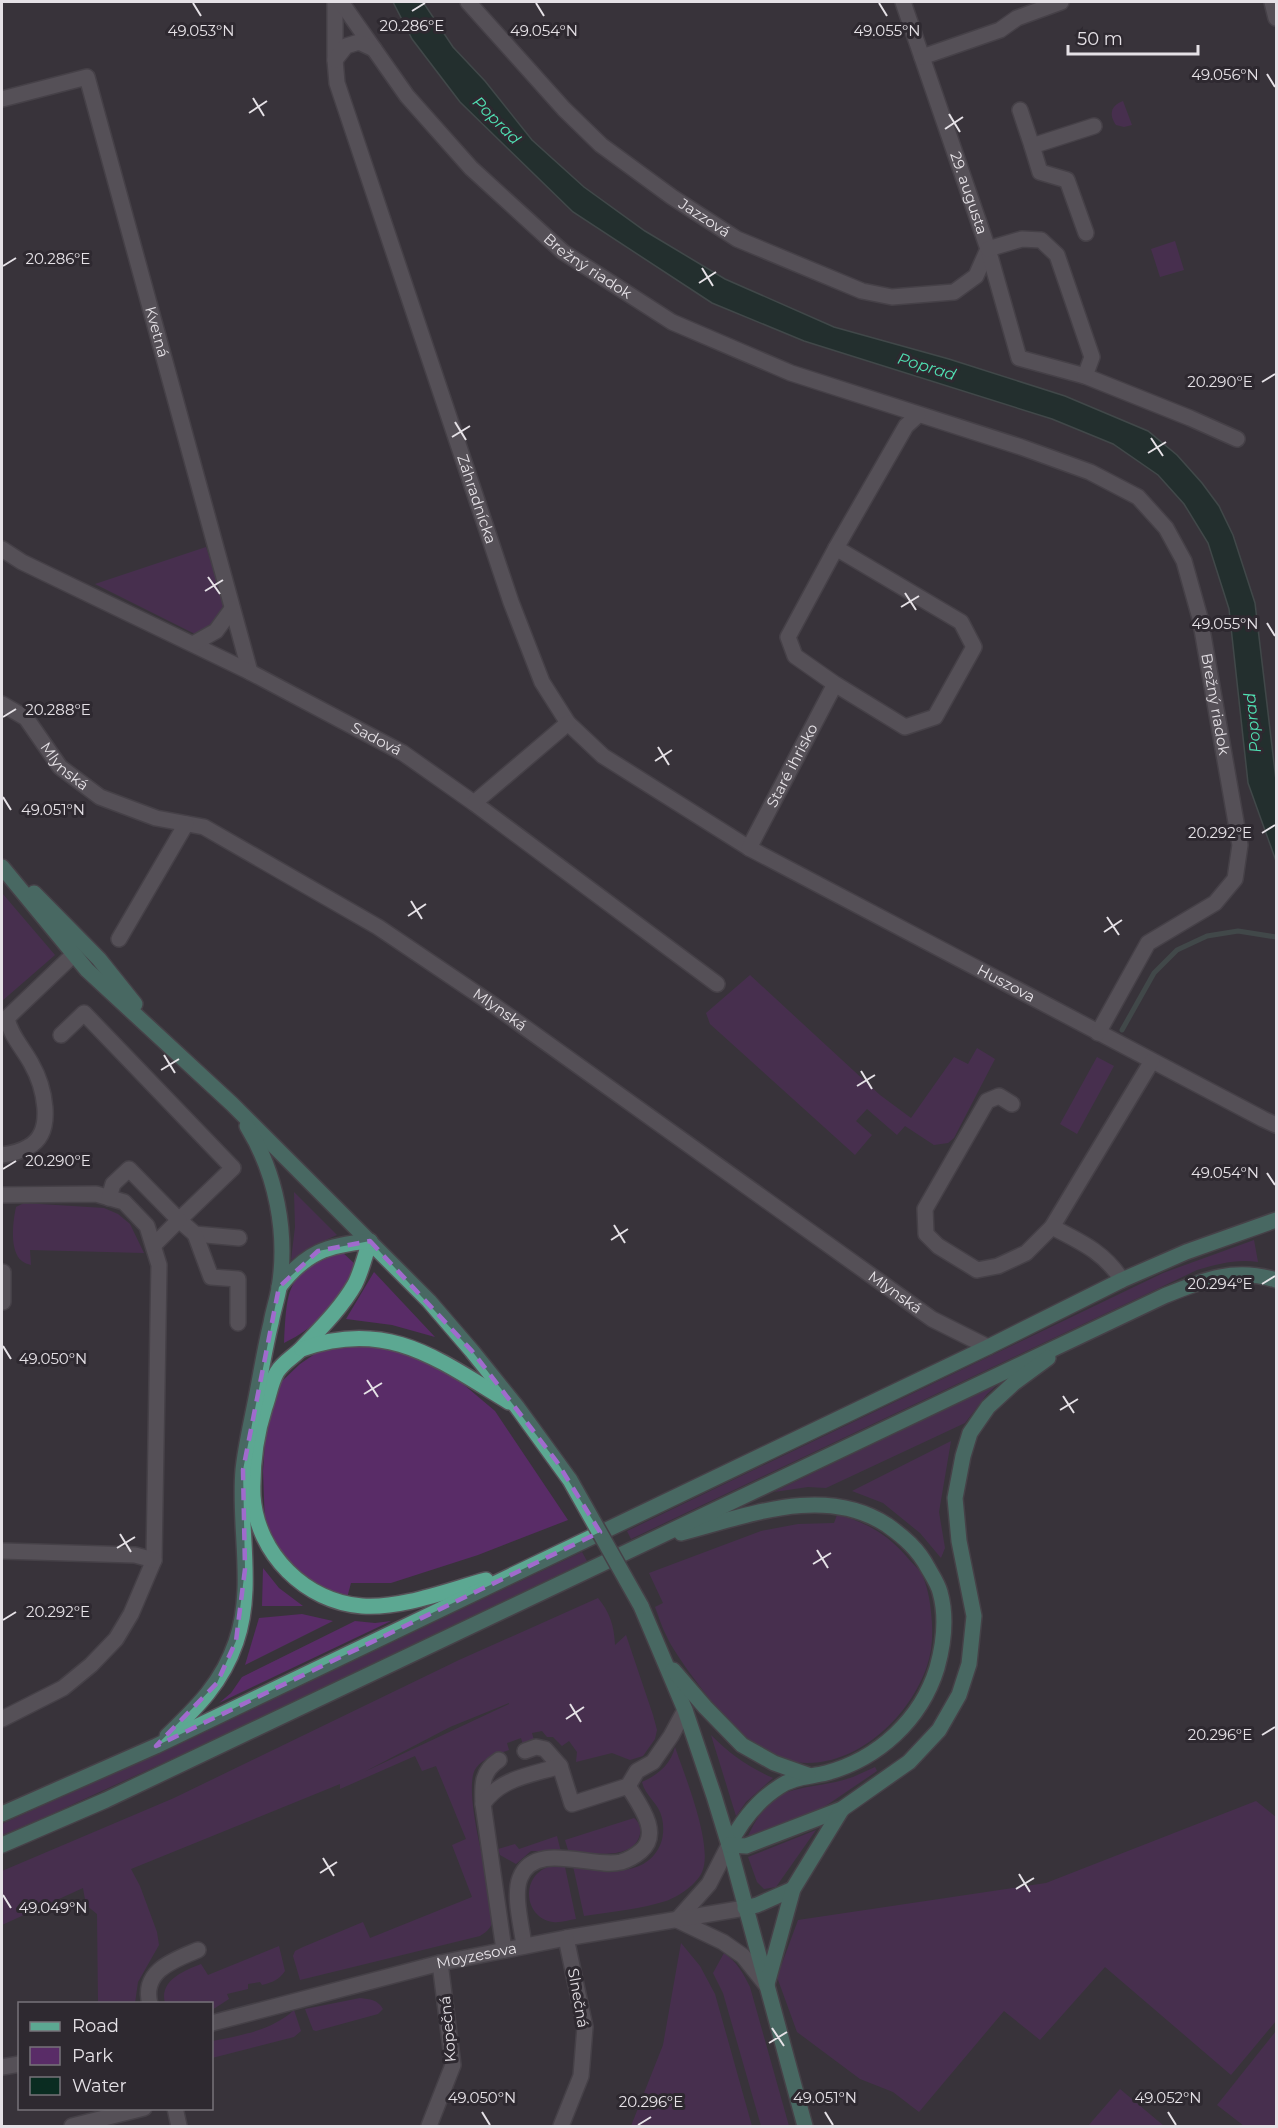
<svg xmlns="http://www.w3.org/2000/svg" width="1278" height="2128" viewBox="0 0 1278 2128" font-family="Montserrat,sans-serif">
	<rect width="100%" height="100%" fill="#38333a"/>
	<g fill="#592c67" fill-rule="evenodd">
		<path d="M1123,101L1132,125L1124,127L1116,125C1109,115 1110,106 1123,101Z"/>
		<polygon points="1175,241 1184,270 1160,277 1151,249"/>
		<polygon points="206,547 225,601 216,622 195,634 95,584"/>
		<polygon points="2,893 55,955 2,1001"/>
		<polygon points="750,975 880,1095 911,1118 954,1057 968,1064 977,1048 995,1059 954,1138 948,1143 934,1145 905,1126 897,1135 867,1109 856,1121 872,1135 855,1155 710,1024 706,1013"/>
		<polygon points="1097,1057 1114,1066 1077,1134 1060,1124"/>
		<polygon points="294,1192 337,1235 314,1245 291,1260 295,1227"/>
		<path d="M24,1203L104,1208L118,1214L130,1224L144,1253L30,1250L31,1265C28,1264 24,1263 22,1261C9,1251 13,1221 16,1207Z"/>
		<path d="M1254,1240L1258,1262C1236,1259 1218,1264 1197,1270L631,1539L627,1531L1163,1273Z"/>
		<path d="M342,1252L355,1264C345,1300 317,1327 284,1343C287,1287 286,1273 342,1252Z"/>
		<polygon points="374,1272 435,1337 392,1325 346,1319"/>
		<polygon points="357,1345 392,1350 429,1362 463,1384 495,1411 568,1520 478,1555 391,1583 351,1583 347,1598 303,1578 281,1555 265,1526 263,1471 267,1412 281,1382 300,1364 325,1347"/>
		<polygon points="998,1384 987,1394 965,1423 826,1488 808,1487 774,1492"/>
		<polygon points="951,1441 939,1512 945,1548 941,1558 920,1533 883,1503 852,1491"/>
		<path d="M837,1515C864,1521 887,1534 906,1556C910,1561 917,1567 921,1573C927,1584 930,1600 931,1612C933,1631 933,1648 927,1666C906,1728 833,1787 767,1753C745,1742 730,1723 714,1704C700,1687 676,1656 667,1637C662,1628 659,1617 655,1607L663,1603L649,1573L761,1531L798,1524L834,1523Z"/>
		<polygon points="582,1552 587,1561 187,1752 45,1817 2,1835 2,1824 184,1742"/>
		<polygon points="263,1568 279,1588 303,1606 262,1606"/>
		<path d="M598,1598C610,1613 614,1625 615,1645L626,1635L653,1715L657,1730L655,1739L643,1756L630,1760L612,1753L576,1762L577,1752L569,1741L562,1746L553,1737H547L542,1731L532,1733L534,1740L523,1745L521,1738L507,1743L509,1750C498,1754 483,1758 476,1768C463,1786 484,1862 489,1886C491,1897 495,1912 492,1923C490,1929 485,1933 480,1936L300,1980L293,1956L295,1951L303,1947L363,1922L370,1938L472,1897L452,1845L466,1839L436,1766L422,1771L415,1756L340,1789V1784L131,1869L140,1886L157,1932L159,1945L138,1982L135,2003H98L97,1914L86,1905L83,1888L2,1925V1871L174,1798L459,1660ZM509,1703V1704L364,1772L450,1727Z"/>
		<polygon points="302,1614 333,1621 245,1665 259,1618"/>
		<polygon points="355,1621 375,1623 391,1621 219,1703 231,1693 242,1677"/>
		<path d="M711,1735C731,1755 747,1766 773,1778L746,1802L736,1816Z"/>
		<path d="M675,1747C684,1774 714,1846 702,1872C697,1884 678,1897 666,1901C640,1909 612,1912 584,1916L573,1866C589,1868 607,1871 624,1870C652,1867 668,1845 662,1818C659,1803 645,1796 642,1782C658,1775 671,1764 675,1747Z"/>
		<path d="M875,1767L877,1771L830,1803L804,1818L755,1838L748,1836C775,1777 803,1794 853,1777C860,1774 868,1770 875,1767Z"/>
		<polygon points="1256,1801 1276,1817 1276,2021 1231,2075 1105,1967 1040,2040 1004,2011 919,2112 893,2092 860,2079 797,2032 777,1977 798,1920 1046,1883"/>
		<path d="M634,1818C639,1822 641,1827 640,1834C634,1862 587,1853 568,1850L565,1840Z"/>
		<polygon points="816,1830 776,1887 764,1889 757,1882 748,1857"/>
		<polygon points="557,1836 561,1852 531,1851 516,1864 500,1855 498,1849 515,1844 519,1849"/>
		<path d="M557,1865L565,1867L576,1919C569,1920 560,1923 553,1922C522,1918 519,1869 557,1865Z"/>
		<polygon points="681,1943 700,1966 715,1994 752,2126 631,2126 663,2045"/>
		<path d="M279,1946L285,1971C279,1980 273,1982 262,1985L260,1982L248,1984V1989L227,1994L229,1999L212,2010V2004L165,2003C159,1981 183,1971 201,1964L208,1975Z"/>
		<path d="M724,1953C737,1962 743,1973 750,1987L789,2126H761L723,1993L713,1973Z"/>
		<path d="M360,1998C370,1999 378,2000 383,2009L378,2014L316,2031L313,2030L305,2009Z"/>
		<path d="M294,2010L301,2031L294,2037L212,2058V2041C239,2036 273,2030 294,2010Z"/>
		<polygon points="1276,2031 1276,2126 1244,2126 1217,2105"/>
		<polygon points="1120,2089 1164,2126 1088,2126"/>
	</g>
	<polygon fill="#0a2c21" stroke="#4c625c" stroke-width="1.5" points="393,2 423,2 453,47 485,81 532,140 584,187 645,231 725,279 834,327 949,359 1065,396 1148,431 1177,455 1202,483 1219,506 1233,535 1255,603 1276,780 1276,861 1248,783 1229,609 1208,543 1184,504 1158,475 1113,444 1052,419 804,341 712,303 573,212 460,102 412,39"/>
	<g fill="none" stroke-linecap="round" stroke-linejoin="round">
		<polyline stroke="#4c625c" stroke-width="5" points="1122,1030 1154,973 1177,950 1207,936 1238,931 1276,937"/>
		<g stroke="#565258" stroke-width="18">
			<g id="minor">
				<path id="s1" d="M335,2V60L337,83L511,602L542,682L568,723L603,756L749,848L1263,1119L1276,1125"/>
				<path id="s2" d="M341,2L407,96L471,168L563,252L672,322L791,373L1021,447L1090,472L1138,497L1166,528L1184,561L1200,618L1240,845L1235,879L1215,903L1148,943L1098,1033"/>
				<path id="s3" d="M468,2L564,109L601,145L672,197L737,239L862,291L892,297L954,292L976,276L988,249"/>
				<path id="s4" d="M903,2L988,249L1019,358L1085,376L1190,418L1237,439"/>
				<polyline points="1272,2 1276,18"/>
				<polyline points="922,57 1000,30 1017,18 1061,2"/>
				<polyline points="335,60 346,46 359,42 374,49"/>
				<path id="s5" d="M2,99L87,77L250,672"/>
				<polyline points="1020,110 1032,146"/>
				<polyline points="1086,233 1067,180 1040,172 1032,146 1094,126"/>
				<polyline points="988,249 1022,239 1041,240 1057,255 1092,357 1085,376"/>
				<polyline points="836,548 906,426 918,415"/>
				<path id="s6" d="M2,549L22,562L250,672L403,753L474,803L717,984"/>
				<polyline points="193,644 216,631 232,609"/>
				<path id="s7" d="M2,704L26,718L60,767L100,797L156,818L204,827L378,927L495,1006L932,1319L988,1347"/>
				<polyline points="474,803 568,723"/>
				<path id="s8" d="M749,848L835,684L905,727L935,717L974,647L961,622L836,548L788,637L795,656L835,684"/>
				<polyline points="119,939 186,824"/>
				<polyline points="61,1035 84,1013 233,1168 179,1220 195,1234 239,1238"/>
				<polyline points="1012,1104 999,1096 987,1101 925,1209 926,1234 938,1246 977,1270 998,1266 1026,1253 1052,1227 1152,1061"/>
				<path d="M2,1155C10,1154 20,1152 28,1147C57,1132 43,1084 31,1063C23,1048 10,1035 7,1018L73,955"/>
				<polyline points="2,1195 96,1194 124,1202 147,1226 159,1265 154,1560 131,1614 116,1639 91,1665 63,1688 2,1719"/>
				<polyline points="109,1198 113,1184 129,1169 179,1220 154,1245"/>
				<path d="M1052,1227C1081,1242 1104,1252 1122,1280"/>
				<polyline points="195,1234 211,1277 238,1279 238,1323"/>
				<polyline points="3,1302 3,1272"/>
				<polyline points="2,1551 135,1555 154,1560"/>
				<polyline points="525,1751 536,1747 545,1749 560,1766"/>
				<path d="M483,1804C482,1784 482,1771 499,1760"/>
				<polyline points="677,1920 723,1942 743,1956 767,1986"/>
				<polyline points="677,1920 709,1884 729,1845"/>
				<path d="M524,1946C522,1927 513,1896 520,1878C534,1840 593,1869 621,1862C628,1860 635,1856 641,1851C662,1833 639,1804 628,1786"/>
				<path d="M504,1950L483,1804C500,1778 531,1775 560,1766L572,1804L628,1786L637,1771L653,1762L671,1736L685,1710"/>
				<path d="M150,2004C141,1971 174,1960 198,1950"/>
				<path id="s9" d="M212,2023L440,1963L566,1938L745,1908"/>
				<polyline points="2,2067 20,2064"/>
				<polyline points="175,2108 179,2126"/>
				<polyline points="72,2126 144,2108"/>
				<polyline points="429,2126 453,2065 440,1963"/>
				<polyline points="561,2126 581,2076 585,2027 566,1938"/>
			</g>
		</g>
		<g stroke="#565258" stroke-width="18">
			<g id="major">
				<polyline points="2,867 87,970 232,1104 429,1301 472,1351 517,1407 570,1480"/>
				<polyline points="34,893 99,959 135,1004"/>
				<path d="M370,1241C365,1255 362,1270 355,1284C342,1307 321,1328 303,1347C295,1356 283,1362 277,1372C271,1382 269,1396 265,1407C256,1435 252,1466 253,1496C257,1554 306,1602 362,1606C401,1609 449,1590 486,1580"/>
				<path d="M279,1287C306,1252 327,1245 370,1241"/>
				<path d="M302,1349C388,1318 439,1360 509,1402"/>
				<path d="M681,1533C747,1516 824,1484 887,1525C904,1537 918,1549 928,1568C932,1575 938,1584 940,1592C947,1617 944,1643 937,1668C921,1720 878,1759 826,1773C810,1777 793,1777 779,1787C757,1801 741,1822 729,1845"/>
				<polyline points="641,1606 685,1710 714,1796 729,1845 805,2126"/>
				<polyline points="673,1670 705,1707 742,1745 774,1763 808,1775"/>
				<path d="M167,1736C197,1707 222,1683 236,1642C255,1587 238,1527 243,1470C245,1450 250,1428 254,1408C260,1380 264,1351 271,1323C273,1311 277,1300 279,1288C288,1233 276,1173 247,1126"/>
				<polyline points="2,1814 156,1746 988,1347 1122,1280 1186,1252 1276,1220"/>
				<path d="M2,1845L106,1800L1164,1296C1203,1280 1234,1267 1276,1280"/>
				<polyline points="729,1845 746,1846 842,1809 909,1762 939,1730 959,1695 969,1664 974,1616 959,1541 955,1498 963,1456 970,1433 988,1407 1014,1383 1048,1358"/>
				<polyline points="745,1908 757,1905 793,1889"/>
				<polyline points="767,1984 793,1889 842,1809"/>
			</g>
		</g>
		<use href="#minor" stroke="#79737b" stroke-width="15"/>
		<use href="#major" stroke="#5ca892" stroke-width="15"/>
		<g stroke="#565258" stroke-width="18" stroke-linecap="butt">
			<polyline id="major-bridge" points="570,1480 641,1606"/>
		</g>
		<use href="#major-bridge" stroke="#5ca892" stroke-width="15"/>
	</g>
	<path d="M0 0H1278V2128H0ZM370,1241L472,1351L557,1462L600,1532L156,1746L217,1683L236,1641L245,1569L243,1470L279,1287L318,1251Z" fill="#38333a" fill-opacity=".55" fill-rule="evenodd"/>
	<path fill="none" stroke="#a06bcd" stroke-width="4.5" stroke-dasharray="12 8" stroke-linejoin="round" d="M370,1241L472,1351L557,1462L600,1532L156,1746L217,1683L236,1641L245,1569L243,1470L279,1287L318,1251Z"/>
	<path fill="none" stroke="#e5e1e6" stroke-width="2" d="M193,3L201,16M536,3L544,16M879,3L887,16M412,11L425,3M1267,74L1275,87M253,98L264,116M249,113L267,101M949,114L960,132M945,129L963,117M3,266L16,258M702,268L713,286M699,283L716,272M1262,382L1275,374M455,422L466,440M452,437L470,426M1151,438L1163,456M1148,453L1166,442M208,577L220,594M205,591L223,580M905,593L916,610M901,607L919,596M1267,623L1275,636M3,717L16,709M658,747L669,765M655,761L672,750M3,797L11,810M1262,833L1275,825M411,901L422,919M408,916L426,904M1107,917L1119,935M1104,932L1122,920M164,1055L175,1073M161,1070L179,1059M861,1071L872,1089M857,1086L875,1075M3,1169L16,1161M1267,1173L1275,1185M614,1225L625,1243M611,1240L628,1229M1262,1284L1275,1276M3,1346L11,1359M367,1380L378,1397M364,1394L382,1383M1063,1396L1074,1413M1060,1410L1078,1399M120,1534L131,1552M117,1548L135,1537M817,1550L828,1568M813,1564L831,1553M3,1620L16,1612M570,1704L581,1722M566,1719L584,1707M1262,1735L1275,1727M323,1858L334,1876M320,1873L337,1862M1019,1874L1030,1892M1016,1889L1034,1878M3,1895L11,1908M772,2028L784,2046M769,2043L787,2032M482,2112L490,2125M825,2112L833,2125M1168,2112L1176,2125M638,2125L651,2117"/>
	<g text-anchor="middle" stroke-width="6" stroke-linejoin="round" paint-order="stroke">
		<g font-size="15" fill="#e5e1e6" stroke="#2e2930">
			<text dy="5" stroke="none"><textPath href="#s4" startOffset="202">29. augusta</textPath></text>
			<text dy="5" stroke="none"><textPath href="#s3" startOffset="322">Jazzová</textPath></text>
			<text dy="5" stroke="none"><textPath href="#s2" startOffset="364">Brežný riadok</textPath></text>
			<text dy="5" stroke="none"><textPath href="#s5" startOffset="352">Kvetná</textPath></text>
			<text dy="5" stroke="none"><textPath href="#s1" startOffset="520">Záhradnícka</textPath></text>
			<text dy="5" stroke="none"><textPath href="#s2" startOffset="1190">Brežný riadok</textPath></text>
			<text dy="5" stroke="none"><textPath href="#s6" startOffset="420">Sadová</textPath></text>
			<text dy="5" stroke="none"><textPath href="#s7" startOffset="90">Mlynská</textPath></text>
			<text dy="5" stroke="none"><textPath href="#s8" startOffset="93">Staré ihrisko</textPath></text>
			<text dy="5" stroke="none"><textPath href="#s1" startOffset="1274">Huszova</textPath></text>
			<text dy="5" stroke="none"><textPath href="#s7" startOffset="594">Mlynská</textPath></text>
			<text dy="5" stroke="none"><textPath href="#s7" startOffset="1080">Mlynská</textPath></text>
			<text dy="5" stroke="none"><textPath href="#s9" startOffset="273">Moyzesova</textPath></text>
			<text transform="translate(578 1998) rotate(80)" y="5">Slnečná</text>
			<text transform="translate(448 2029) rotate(-95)" y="5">Kopečná</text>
		</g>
		<g font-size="16" font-style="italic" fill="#50e1b3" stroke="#2e2930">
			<text transform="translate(497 120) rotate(45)" y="6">Poprad</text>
			<text transform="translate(927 366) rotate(17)" y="6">Poprad</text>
			<text transform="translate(1252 723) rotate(-96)" y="6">Poprad</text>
		</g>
	</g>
	<g font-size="15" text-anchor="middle" fill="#e5e1e6" stroke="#2e2930" stroke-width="6" stroke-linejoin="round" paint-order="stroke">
		<text x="412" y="31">20.286°E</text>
		<text x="201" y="36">49.053°N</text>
		<text x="544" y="36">49.054°N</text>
		<text x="887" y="36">49.055°N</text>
		<text x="1225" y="80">49.056°N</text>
		<text x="58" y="264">20.286°E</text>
		<text x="1220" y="387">20.290°E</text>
		<text x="1225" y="629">49.055°N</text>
		<text x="58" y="715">20.288°E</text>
		<text x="53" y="815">49.051°N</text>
		<text x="1220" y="838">20.292°E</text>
		<text x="58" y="1166">20.290°E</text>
		<text x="1225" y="1178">49.054°N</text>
		<text x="1220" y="1289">20.294°E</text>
		<text x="53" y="1364">49.050°N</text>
		<text x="58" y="1617">20.292°E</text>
		<text x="1220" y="1740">20.296°E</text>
		<text x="53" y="1913">49.049°N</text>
		<text x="482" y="2103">49.050°N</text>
		<text x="825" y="2103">49.051°N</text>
		<text x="1168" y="2103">49.052°N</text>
		<text x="651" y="2107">20.296°E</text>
	</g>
	<rect width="1278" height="2128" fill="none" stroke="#e5e1e6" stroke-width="6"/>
	<rect x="18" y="2002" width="195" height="108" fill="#2e2930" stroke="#777379" stroke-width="1.5"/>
	<rect x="30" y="2022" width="30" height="9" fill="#5ca892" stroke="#777379" stroke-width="1.5"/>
	<text x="72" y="2032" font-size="18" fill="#e5e1e6">Road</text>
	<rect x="30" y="2047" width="30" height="18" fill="#592c67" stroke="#777379" stroke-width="1.5"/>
	<text x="72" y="2062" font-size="18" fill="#e5e1e6">Park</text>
	<rect x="30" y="2077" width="30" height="18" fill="#0a2c21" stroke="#777379" stroke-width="1.5"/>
	<text x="72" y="2092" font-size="18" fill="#e5e1e6">Water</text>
	<path d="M1068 45v9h130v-9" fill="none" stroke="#e5e1e6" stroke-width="3"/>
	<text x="1077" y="45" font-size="18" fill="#e5e1e6" stroke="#2e2930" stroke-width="4.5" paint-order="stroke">50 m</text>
</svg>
